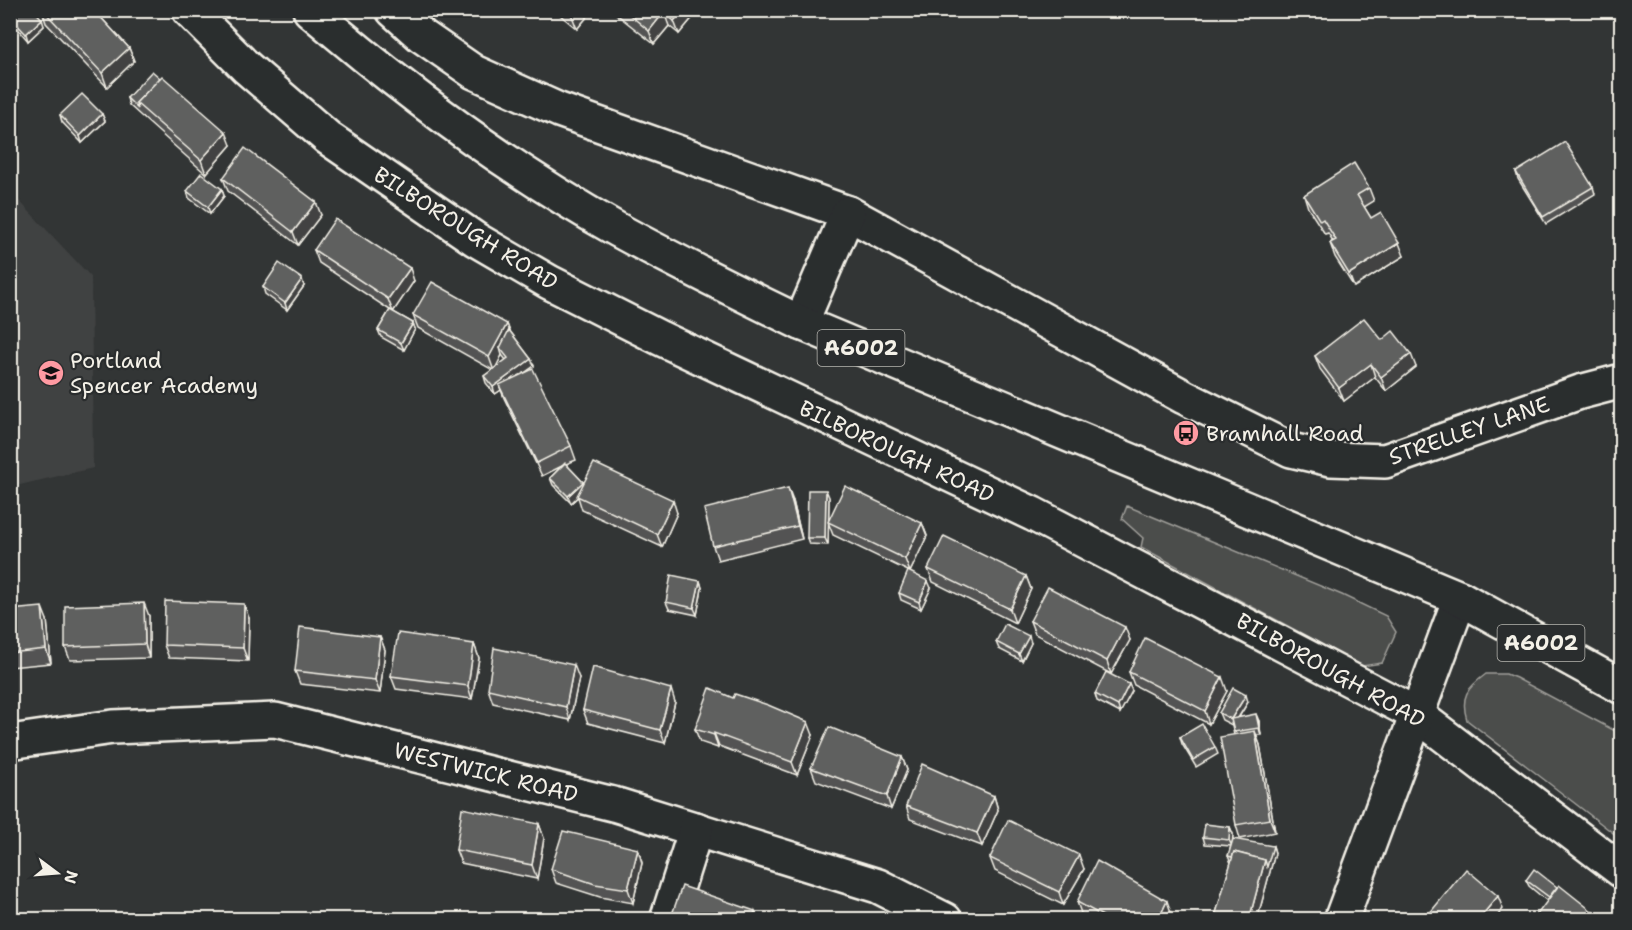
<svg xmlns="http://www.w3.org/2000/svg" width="1632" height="930" viewBox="0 0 1632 930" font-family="'Shantell Sans',sans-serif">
	<rect width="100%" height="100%" fill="#323535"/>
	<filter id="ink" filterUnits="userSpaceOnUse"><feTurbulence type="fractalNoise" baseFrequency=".0167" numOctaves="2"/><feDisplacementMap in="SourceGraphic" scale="12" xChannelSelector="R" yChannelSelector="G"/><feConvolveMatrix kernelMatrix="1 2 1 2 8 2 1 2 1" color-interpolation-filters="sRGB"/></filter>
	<g filter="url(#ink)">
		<polygon fill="#404242" points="10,191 91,277 93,468 11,487"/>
		<g fill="#4b4d4c" stroke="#a09f9a" stroke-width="1.5">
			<polygon points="1127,506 1342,595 1386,616 1396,632 1382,663 1362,666 1141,547 1143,538 1122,519"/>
			<path d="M1486,674H1506L1516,678L1621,734V839L1467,720C1460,697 1467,688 1486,674Z"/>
		</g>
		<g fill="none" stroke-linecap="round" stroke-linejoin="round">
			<g stroke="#f4f1e8" stroke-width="38">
				<g id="minor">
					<polyline points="189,10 247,68 328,138 475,239 549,282 660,338 1033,514 1416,714 1622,871"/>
					<polyline points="393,10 422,36 474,72 559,110 848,213 1184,397 1291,450 1330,459 1385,461 1580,392 1622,381"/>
					<polyline points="801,323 848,213"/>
					<polyline points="10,742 113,727 275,720 617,805 878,886 945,920"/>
					<polyline points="667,920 696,829"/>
					<polyline points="1341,920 1460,598"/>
				</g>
			</g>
			<g stroke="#f4f1e8" stroke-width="38">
				<path id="major" d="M310,10C405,92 509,169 618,230C678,263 740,293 801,323L1460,598L1622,687"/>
			</g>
			<use href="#minor" stroke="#2a2d2e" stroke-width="33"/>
			<use href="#major" stroke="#2a2d2e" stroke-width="33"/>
		</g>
		<g fill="#525352" stroke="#f4f1e8" stroke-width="1.5" fill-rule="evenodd">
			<polygon points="14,10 34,10 44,26 28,41 13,23 10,16 15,12"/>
			<polygon points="42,10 94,10 129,48 134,61 107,87 46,23"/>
			<polygon points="558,10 593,10 577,29 559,14"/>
			<polygon points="614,10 699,10 679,34 669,26 654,44 615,13"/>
			<polygon points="127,98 231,145 206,174 141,116 129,105"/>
			<polygon points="102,114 105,121 82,143 62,122 60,115"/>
			<polygon points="1516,172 1593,187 1595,194 1546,224 1518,179"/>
			<polygon points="223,178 321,215 298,245 228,191"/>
			<polygon points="1369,188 1374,201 1364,207 1371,218 1404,256 1354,287 1335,257 1330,243 1333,241 1328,233 1325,234 1308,208 1304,195"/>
			<polygon points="222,189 224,196 210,214 189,198 187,191"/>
			<polygon points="314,250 414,281 393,312 413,323 415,329 404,350 381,337 378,330 390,310 319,263"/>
			<polygon points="304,286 287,310 265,294 263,287"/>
			<path d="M413,315L507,324L509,330L531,359L534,366L524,373L571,446L576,460L566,464L584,483L677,513L662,547L582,510L578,497L571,503L553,485L550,478L562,466L542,476L504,398L501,390L495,394L486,383L484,376L493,370L418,328ZM502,355L506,360L495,368Z"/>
			<polygon points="1382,340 1416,367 1386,391 1375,377 1344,401 1320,369 1315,356"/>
			<polygon points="829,497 828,545 809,544 807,538"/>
			<polygon points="793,501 802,539 718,560 713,546"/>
			<polygon points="828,522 922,523 927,536 910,572 833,535"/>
			<polygon points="928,569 1026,576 1031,589 1015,623 933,582"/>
			<polygon points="700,581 702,588 697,615 669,609 666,602"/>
			<polygon points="931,588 921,609 901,600 899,593"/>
			<polygon points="10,610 47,620 51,663 10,667"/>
			<polygon points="149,616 149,658 70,660 65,647"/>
			<polygon points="249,618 248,661 169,658 164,645"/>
			<polygon points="1030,621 1130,640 1111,674 1035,634"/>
			<polygon points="380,637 385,650 380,693 300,684 295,671"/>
			<polygon points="996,642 1031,643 1022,661 999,649"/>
			<polygon points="474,644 479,658 472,699 396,689 391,676"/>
			<polygon points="1129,672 1227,691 1209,724 1134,685"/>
			<polygon points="579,678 570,720 493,703 488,689"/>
			<polygon points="1132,691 1120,713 1097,701 1095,694"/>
			<polygon points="675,702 665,743 588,723 583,710"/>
			<polygon points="1248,702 1239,717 1259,721 1261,735 1256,735 1260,745 1275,832 1240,839 1236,825 1234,735 1232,725 1222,720 1219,713"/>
			<polygon points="695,729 813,735 797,775 719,746 718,748 700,742"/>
			<polygon points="1180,737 1215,747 1218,754 1196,767 1182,744"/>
			<polygon points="902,757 907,770 891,809 816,781 811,768"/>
			<polygon points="994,796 998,810 982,846 910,819 906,806"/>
			<polygon points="539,824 544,838 537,879 461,863 456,850"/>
			<polygon points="1230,827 1233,834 1232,843 1273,846 1275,853 1257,920 1214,920 1231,863 1228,856 1231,846 1205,844 1203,837"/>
			<polygon points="638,849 642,863 633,903 600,897 556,883 551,869"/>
			<polygon points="990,858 1084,869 1063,905 995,871"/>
			<polygon points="1526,880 1557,887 1547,901 1529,886"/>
			<polygon points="1077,902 1172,915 1169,920 1089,920 1082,916"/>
		</g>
		<g fill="#424342" stroke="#f4f1e8" stroke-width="1.5">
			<polygon points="577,10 593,10 577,29 572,16"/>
			<polygon points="683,10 699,10 679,34 674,21"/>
			<polygon points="664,12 669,26 654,44 649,31"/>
			<polygon points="42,19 44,26 28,41 26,34"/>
			<polygon points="129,48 134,61 107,87 102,73"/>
			<polygon points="102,114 105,121 82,143 80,136"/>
			<polygon points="226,132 231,145 206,174 201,160"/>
			<polygon points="222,189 224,196 210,214 208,207"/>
			<polygon points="316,202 321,215 298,245 293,232"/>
			<polygon points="1399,243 1404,256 1354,287 1349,274"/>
			<polygon points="410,268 414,281 393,312 388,299"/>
			<polygon points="302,279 304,286 287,310 285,303"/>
			<polygon points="413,323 415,329 404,350 401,343"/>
			<polygon points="507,324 512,337 500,348 502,355 494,371 489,357"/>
			<polygon points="1411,354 1416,367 1386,391 1381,377"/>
			<polygon points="531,359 534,366 501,390 499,385 501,390 495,394 493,387"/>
			<polygon points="1371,364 1375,377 1344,401 1339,388"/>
			<polygon points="583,482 586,489 571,503 568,496"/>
			<polygon points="788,488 793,501 802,539 798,526"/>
			<polygon points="826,490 829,497 828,545 825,538"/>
			<polygon points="673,500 677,513 662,547 657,534"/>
			<polygon points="922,523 927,536 910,572 905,559"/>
			<polygon points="1026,576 1031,589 1015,623 1010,609"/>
			<polygon points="700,581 702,588 697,615 694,608"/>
			<polygon points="928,581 931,588 921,609 919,602"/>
			<polygon points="144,603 149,616 149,658 145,644"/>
			<polygon points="244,604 249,618 248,661 243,648"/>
			<polygon points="42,607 47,620 51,663 46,649"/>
			<polygon points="1125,627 1130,640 1111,674 1107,661"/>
			<polygon points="1029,636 1031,643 1022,661 1019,654"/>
			<polygon points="380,637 385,650 380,693 375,680"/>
			<polygon points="474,644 479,658 472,699 468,686"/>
			<polygon points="574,665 579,678 570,720 566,707"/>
			<polygon points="1222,677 1227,691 1209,724 1205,711"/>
			<polygon points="1129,684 1132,691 1120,713 1118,706"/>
			<polygon points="671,689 675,702 665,743 660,730"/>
			<polygon points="1246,695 1248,702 1233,726 1231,719"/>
			<polygon points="1256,714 1259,721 1261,735 1259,728"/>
			<polygon points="808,722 813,735 797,775 792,762"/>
			<polygon points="1255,731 1260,745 1275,832 1270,819"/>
			<polygon points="714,733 719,746 718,748 714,735"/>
			<polygon points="902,757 907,770 891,809 887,796"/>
			<polygon points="994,796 998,810 982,846 977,833"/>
			<polygon points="539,824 544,838 537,879 532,865"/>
			<polygon points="1230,827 1233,834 1232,846 1229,840"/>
			<polygon points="1273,846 1275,853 1257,920 1249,920 1265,860"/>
			<polygon points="638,849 642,863 633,903 628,889"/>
			<polygon points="1079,855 1084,869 1063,905 1059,892"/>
			<polygon points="1498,896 1503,909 1494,920 1478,920"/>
			<polygon points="1167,901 1172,915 1169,920 1158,920"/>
			<polygon points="755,911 758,920 753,920"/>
		</g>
		<g fill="#5f605f" stroke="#f4f1e8" stroke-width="1.5">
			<polygon points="17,10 34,10 42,19 26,34 10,17"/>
			<polygon points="43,10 94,10 129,48 102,73"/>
			<polygon points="566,10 577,10 572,16"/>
			<polygon points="624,10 683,10 674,21 664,12 649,31"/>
			<polygon points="152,71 160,78 136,103 138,109 127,98"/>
			<polygon points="162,76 226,132 201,160 136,103"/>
			<polygon points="82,94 102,114 80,136 60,115"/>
			<polygon points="1565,142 1593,187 1543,217 1516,172"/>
			<polygon points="245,148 316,202 293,232 223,178"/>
			<polygon points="1354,163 1369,188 1357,195 1371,218 1381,212 1399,243 1349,274 1330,243 1336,240 1323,219 1320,221 1304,195"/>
			<polygon points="201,173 222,189 208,207 187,191"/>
			<polygon points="335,219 410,268 388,299 314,250"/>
			<polygon points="279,263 302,279 285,303 263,287"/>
			<polygon points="432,282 507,324 489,357 413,315"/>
			<polygon points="390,310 413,323 401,343 378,330"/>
			<polygon points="1364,318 1382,340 1393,331 1411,354 1381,377 1371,364 1339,388 1315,356"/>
			<polygon points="509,330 531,359 493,387 484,376 508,358 500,348"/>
			<polygon points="533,369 571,446 537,463 499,385"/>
			<polygon points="565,463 583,482 568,496 550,478"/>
			<polygon points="594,463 673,500 657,534 577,496"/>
			<polygon points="845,486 922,523 905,559 828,522"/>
			<polygon points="788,488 798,526 713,546 704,509"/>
			<polygon points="808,490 826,490 825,538 807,538"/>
			<polygon points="944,536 1026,576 1010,609 928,569"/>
			<polygon points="908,571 928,581 919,602 899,593"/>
			<polygon points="671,575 700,581 694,608 666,602"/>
			<polygon points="1048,587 1125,627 1107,661 1030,621"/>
			<polygon points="165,601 244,604 243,648 164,645"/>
			<polygon points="144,603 145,644 65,647 65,606"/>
			<polygon points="42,607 46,649 10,653 10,610"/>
			<polygon points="1005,624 1029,636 1019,654 996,642"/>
			<polygon points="300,627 380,637 375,680 295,671"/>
			<polygon points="398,633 474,644 468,686 391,676"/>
			<polygon points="1145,638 1222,677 1205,711 1129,672"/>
			<polygon points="494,648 574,665 566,707 488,689"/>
			<polygon points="593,667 671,689 660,730 583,710"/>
			<polygon points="1106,672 1129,684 1118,706 1095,694"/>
			<polygon points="710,688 733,698 735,694 768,705 808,722 792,762 714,733 714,735 695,729"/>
			<polygon points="1233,688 1246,695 1231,719 1219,713"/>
			<polygon points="1256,714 1259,728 1234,732 1231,719"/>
			<polygon points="1202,724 1215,747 1193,760 1180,737"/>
			<polygon points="829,727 902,757 887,796 811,768"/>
			<polygon points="1255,731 1270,819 1236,825 1220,737"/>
			<polygon points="922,764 994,796 977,833 906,806"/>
			<polygon points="462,808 539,824 532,865 456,850"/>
			<polygon points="1008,820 1079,855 1059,892 990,858"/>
			<polygon points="1205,824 1230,827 1229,840 1203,837"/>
			<polygon points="563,831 638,849 628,889 595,884 551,869"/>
			<polygon points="1233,839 1273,846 1267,867 1265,860 1234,852 1232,857 1228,856"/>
			<polygon points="1234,852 1265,860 1249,920 1214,920"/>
			<polygon points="1097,861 1167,901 1158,920 1110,920 1077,902"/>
			<polygon points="1466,869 1498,896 1478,920 1424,920"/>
			<polygon points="1534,869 1557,887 1549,897 1526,880"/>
			<polygon points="1559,885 1603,920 1533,920"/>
			<polygon points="682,886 755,911 753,920 670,920"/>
		</g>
	</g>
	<defs>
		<g id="school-disc" transform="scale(1.35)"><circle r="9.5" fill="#ff9aa2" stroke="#2a2d2e"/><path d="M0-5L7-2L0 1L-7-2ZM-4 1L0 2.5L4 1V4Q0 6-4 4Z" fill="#111"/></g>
		<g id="bus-disc" transform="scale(1.35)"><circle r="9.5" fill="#ff9aa2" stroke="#2a2d2e"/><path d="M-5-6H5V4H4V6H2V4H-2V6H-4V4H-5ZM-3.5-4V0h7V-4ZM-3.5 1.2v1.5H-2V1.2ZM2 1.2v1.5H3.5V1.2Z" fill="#111"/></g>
	</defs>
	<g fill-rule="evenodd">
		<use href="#school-disc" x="51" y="373"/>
		<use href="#bus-disc" x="1186" y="433"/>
	</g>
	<g text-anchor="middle" stroke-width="4.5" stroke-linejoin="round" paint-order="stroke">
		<g fill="#2a2d2e" stroke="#b7b6b0" stroke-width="1.5">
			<rect x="817.5" y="330" width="87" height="36" rx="4.5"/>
			<rect x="1497.5" y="625" width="87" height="36" rx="4.5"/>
		</g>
		<g font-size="21" font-weight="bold" fill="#f4f1e8">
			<text x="861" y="355">A6002</text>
			<text x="1541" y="650">A6002</text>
		</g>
		<g font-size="22" fill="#f4f1e8" stroke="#2a2d2e">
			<text transform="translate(466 228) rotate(32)" y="8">BILBOROUGH ROAD</text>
			<text transform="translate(1469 430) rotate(-19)" y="8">STRELLEY LANE</text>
			<text transform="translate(897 451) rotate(25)" y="8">BILBOROUGH ROAD</text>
			<text transform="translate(1331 670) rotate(29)" y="8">BILBOROUGH ROAD</text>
			<text transform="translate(486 772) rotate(14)" y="8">WESTWICK ROAD</text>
		</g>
		<g font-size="22" fill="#f4f1e8" stroke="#2a2d2e" text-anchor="start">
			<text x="70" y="368">Portland<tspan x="70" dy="25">Spencer Academy</tspan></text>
			<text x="1206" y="441">Bramhall Road</text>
		</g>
	</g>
	<rect width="1632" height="930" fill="none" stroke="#2a2d2e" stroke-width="36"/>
	<rect x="18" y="18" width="1596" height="894" fill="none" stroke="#f4f1e8" stroke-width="2" filter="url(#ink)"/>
	<g transform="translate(57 873) rotate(106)" stroke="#2a2d2e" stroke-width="4.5" paint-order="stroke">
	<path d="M0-4.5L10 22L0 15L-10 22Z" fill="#f4f1e8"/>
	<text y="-9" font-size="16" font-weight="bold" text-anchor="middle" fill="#f4f1e8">N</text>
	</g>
</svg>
